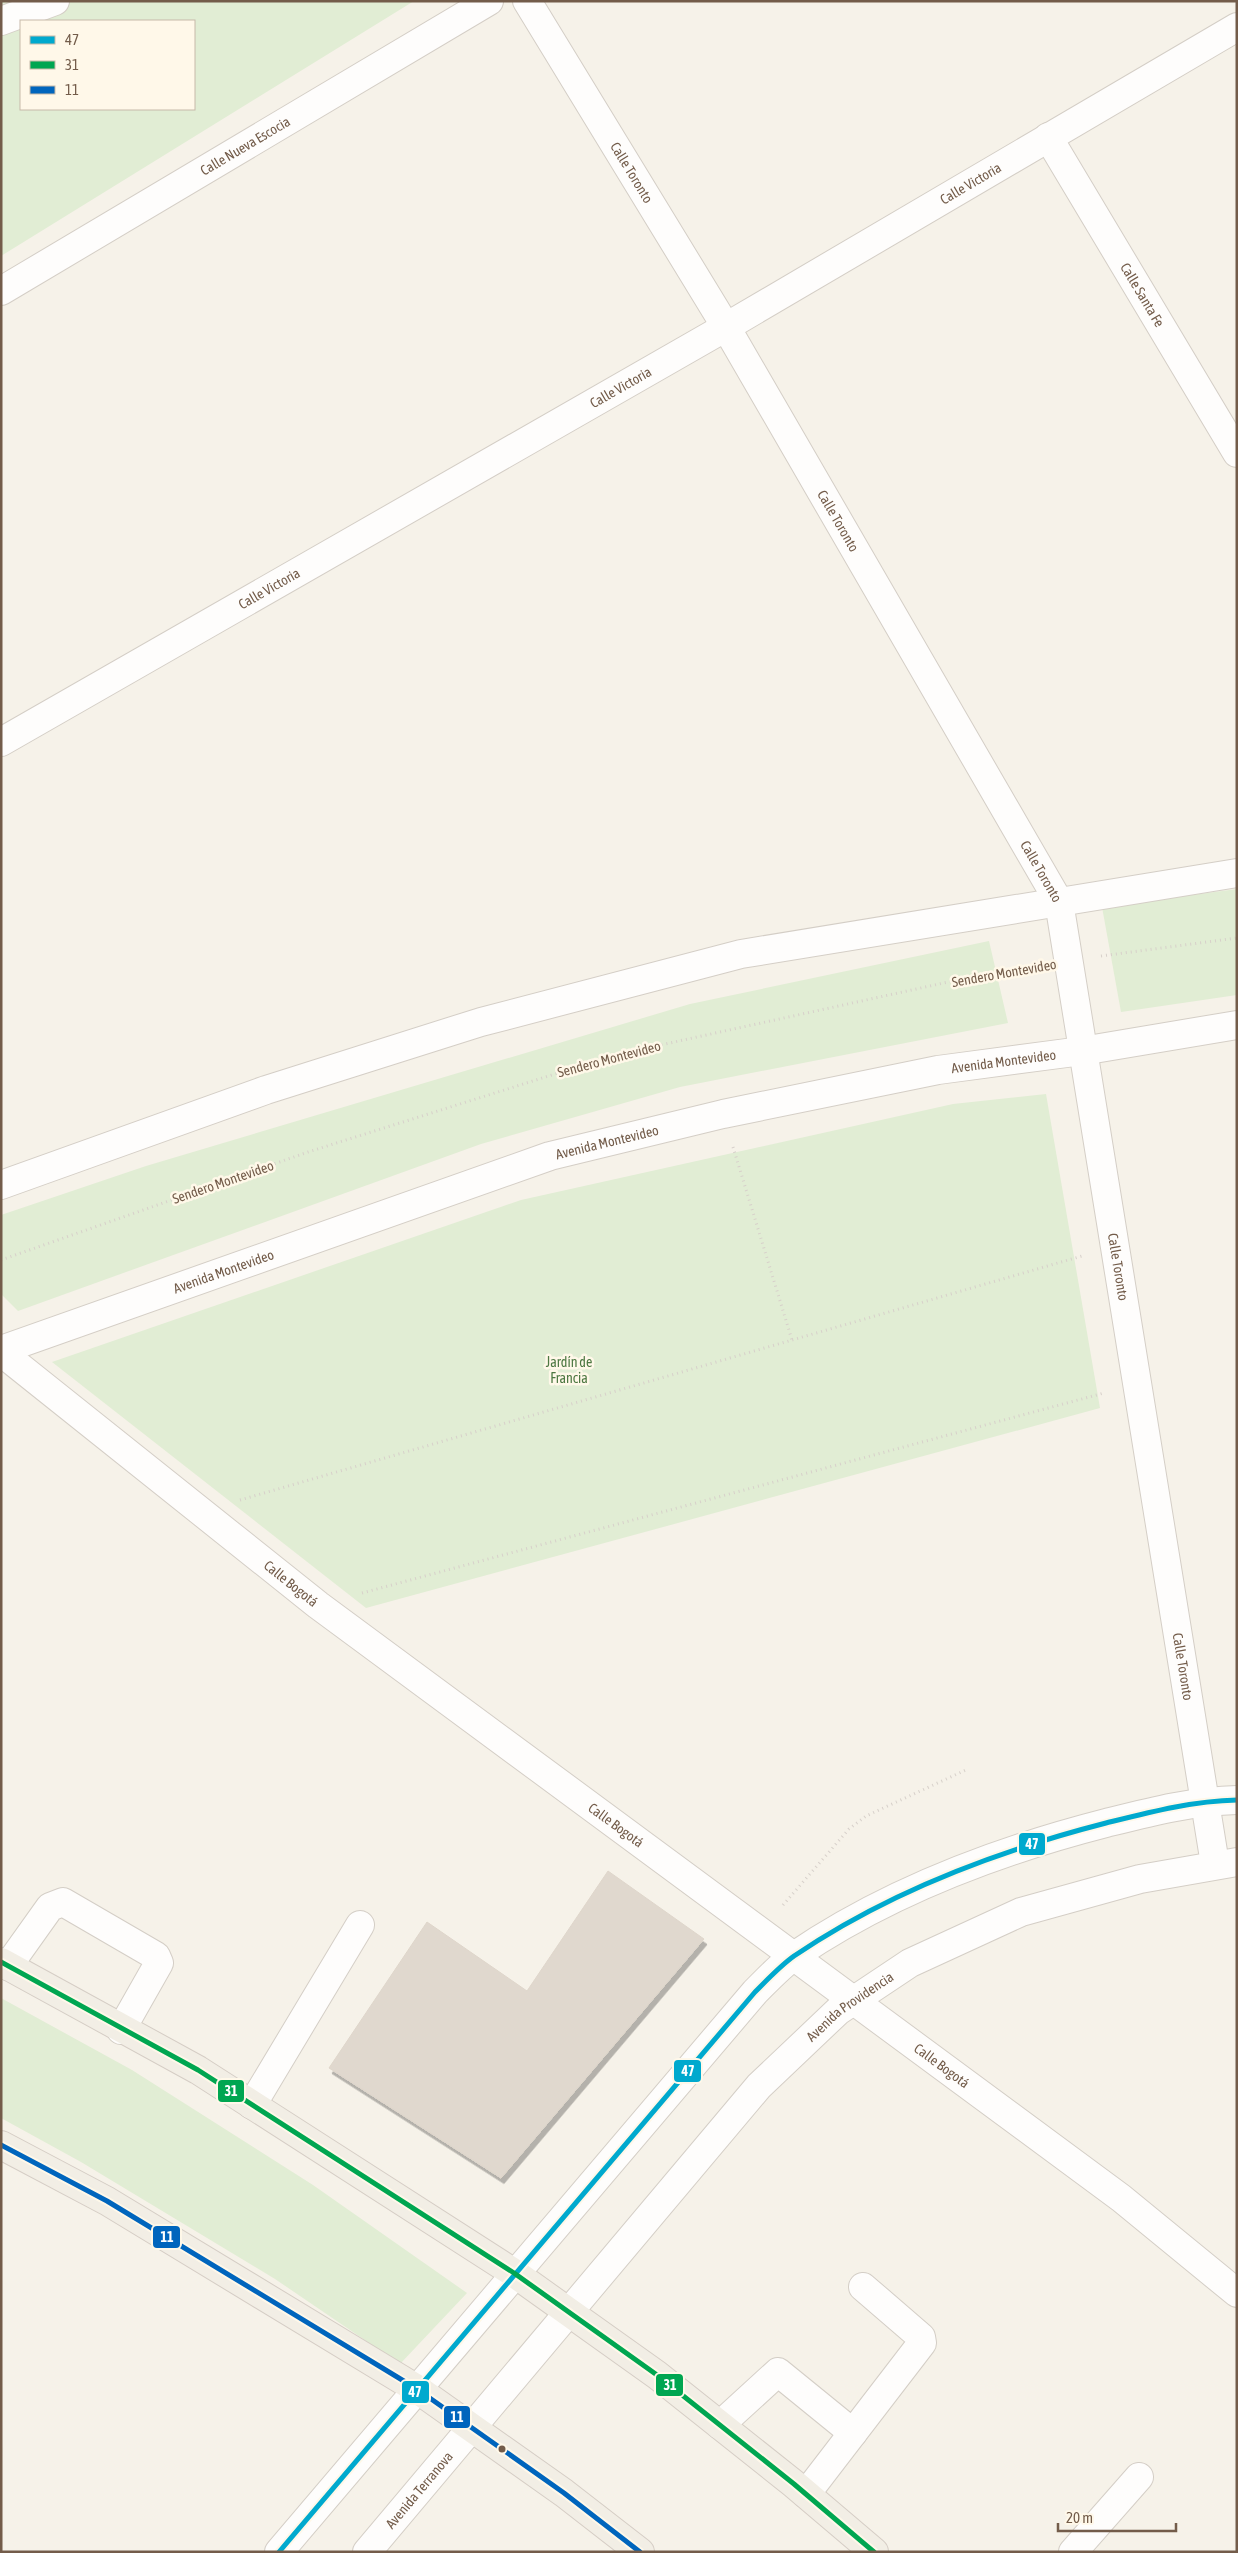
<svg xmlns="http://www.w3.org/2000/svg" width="1238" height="2553" viewBox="0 0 1238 2553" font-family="'Asap Condensed',sans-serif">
	<defs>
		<filter id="shadow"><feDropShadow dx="3" dy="5.5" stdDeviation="0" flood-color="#0004"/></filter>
	</defs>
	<rect width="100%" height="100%" fill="#f6f2e9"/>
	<g fill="#e1edd4" fill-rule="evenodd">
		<path d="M1,1H414L1,256ZM21,21H194V109H21Z"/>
		<polygon points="1237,889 1237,995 1121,1012 1102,907"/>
		<polygon points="989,941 1008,1023 680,1087 481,1144 18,1311 1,1294 1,1215 146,1166 690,1004"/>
		<polygon points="1046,1094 1100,1408 366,1608 52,1362 521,1200 953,1104"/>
		<polygon points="1,1998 132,2070 313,2185 467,2293 400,2364 275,2279 81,2162 1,2118"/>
	</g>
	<polygon fill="#e0d8ce" stroke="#dfd6cb" filter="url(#shadow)" points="608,1871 704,1939 501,2178 329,2068 427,1922 527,1991"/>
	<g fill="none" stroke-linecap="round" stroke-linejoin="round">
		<g stroke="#d4cec6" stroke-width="30">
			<g id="minor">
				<path id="s1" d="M527,1L726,327L1059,902L1215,1864"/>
				<polyline points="1,21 55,1"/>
				<path id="s2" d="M1048,137L1237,453"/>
				<path id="s3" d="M1,291L489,1"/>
				<path id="s4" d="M1,742L726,327L1237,27"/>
				<polyline points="1,1185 266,1090 481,1022 741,954 1237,873"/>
				<path id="s5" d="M1,1350L550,1156L723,1114L938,1070L1082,1051L1237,1025"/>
				<path id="s6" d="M1,1352L318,1605L1121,2198L1237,2293"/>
				<polyline points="8,1966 50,1907 63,1902 156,1956 159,1963 121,2030"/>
				<polyline points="252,2105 360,1925"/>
				<polyline points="720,2425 778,2372 853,2433"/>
				<polyline points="806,2494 922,2343 921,2337 863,2287"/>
				<path d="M279,2552L755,1992C767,1980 780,1966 794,1956C888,1892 997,1851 1106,1823C1150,1812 1192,1801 1237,1800"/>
				<path id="s7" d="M367,2552L759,2086L838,2011L910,1963L1021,1912L1140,1879L1237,1862"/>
				<polyline points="1073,2552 1139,2477"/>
			</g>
		</g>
		<g stroke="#d5cdc5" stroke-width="30">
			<g id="major">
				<polyline points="1,1962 198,2070 514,2273 657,2375 794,2484 874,2552"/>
				<polyline points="1,2145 107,2201 417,2389 564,2493 640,2552"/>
			</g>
		</g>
		<g stroke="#d7d0ca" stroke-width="3" stroke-dasharray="1 4" stroke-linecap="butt">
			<polyline points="1101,956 1237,938"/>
			<polyline points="733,1147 792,1340"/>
			<polyline points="1,1260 308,1152 615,1055 971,977 1036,967"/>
			<polyline points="240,1500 1082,1256"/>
			<polyline points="362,1593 1104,1393"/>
			<polyline points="783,1905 849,1829 866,1816 968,1769"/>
		</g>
		<use href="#minor" stroke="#fefdfc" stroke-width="28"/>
		<use href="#major" stroke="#f2eee5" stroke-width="28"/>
		<g stroke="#fff8e9" stroke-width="9">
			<path id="bus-1" d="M279,2552L755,1992C767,1980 780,1966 794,1956C888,1892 997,1851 1106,1823C1150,1812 1192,1801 1237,1800"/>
		</g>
		<g stroke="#fff8e9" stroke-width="9">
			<polyline id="bus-2" points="1,1962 198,2070 514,2273 657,2375 794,2484 874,2552"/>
		</g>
		<g stroke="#fff8e9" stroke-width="9">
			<polyline id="bus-3" points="1,2145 107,2201 417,2389 564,2493 640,2552"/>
		</g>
		<use href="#bus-1" stroke="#00a9ce" stroke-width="5"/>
		<use href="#bus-2" stroke="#00a651" stroke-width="5"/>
		<use href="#bus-3" stroke="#0065bd" stroke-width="5"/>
	</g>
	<circle fill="#735c4a" stroke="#fff8e9" stroke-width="2" cx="502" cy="2449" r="4.5"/>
	<g text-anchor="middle" stroke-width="5" stroke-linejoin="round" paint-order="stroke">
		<g font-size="14" fill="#735c4a" stroke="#fff8e9">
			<text dy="5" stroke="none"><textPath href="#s3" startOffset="284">Calle Nueva Escocia</textPath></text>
			<text dy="5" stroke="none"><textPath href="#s1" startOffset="201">Calle Toronto</textPath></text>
			<text dy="5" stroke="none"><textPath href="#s4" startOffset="1119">Calle Victoria</textPath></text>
			<text dy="5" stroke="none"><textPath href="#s2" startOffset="184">Calle Santa Fe</textPath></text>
			<text dy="5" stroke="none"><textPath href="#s4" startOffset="714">Calle Victoria</textPath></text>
			<text dy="5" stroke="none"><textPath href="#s1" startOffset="606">Calle Toronto</textPath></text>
			<text dy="5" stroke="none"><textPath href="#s4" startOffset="309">Calle Victoria</textPath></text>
			<text dy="5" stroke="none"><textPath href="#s1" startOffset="1011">Calle Toronto</textPath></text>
			<text transform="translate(1004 973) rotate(-10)" y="5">Sendero Montevideo</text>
			<text transform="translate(609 1059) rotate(-15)" y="5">Sendero Montevideo</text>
			<text dy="5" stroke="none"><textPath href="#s5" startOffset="1046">Avenida Montevideo</textPath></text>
			<text dy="5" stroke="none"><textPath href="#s5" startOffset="641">Avenida Montevideo</textPath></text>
			<text transform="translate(223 1182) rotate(-19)" y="5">Sendero Montevideo</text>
			<text dy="5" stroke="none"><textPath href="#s1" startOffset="1416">Calle Toronto</textPath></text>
			<text dy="5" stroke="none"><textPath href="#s5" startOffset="236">Avenida Montevideo</textPath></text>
			<text dy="5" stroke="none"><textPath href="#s6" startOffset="371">Calle Bogotá</textPath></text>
			<text dy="5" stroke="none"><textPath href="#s1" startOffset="1821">Calle Toronto</textPath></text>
			<text dy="5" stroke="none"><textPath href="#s6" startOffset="776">Calle Bogotá</textPath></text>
			<text dy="5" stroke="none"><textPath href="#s7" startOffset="730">Avenida Providencia</textPath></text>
			<text dy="5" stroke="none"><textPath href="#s6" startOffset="1181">Calle Bogotá</textPath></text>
			<text dy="5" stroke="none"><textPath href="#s7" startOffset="81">Avenida Terranova</textPath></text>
		</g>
		<g font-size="14" fill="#4d7842" stroke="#fff8e9">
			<text x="569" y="1367">Jardín de<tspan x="569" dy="16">Francia</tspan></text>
		</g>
	</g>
	<g stroke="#fff8e9" stroke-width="2">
		<rect x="1018" y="1832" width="28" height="24" rx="5" fill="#00a9ce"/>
		<rect x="673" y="2059" width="29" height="24" rx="5" fill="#00a9ce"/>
		<rect x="217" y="2079" width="28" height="24" rx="5" fill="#00a651"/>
		<rect x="152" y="2225" width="29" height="24" rx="5" fill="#0065bd"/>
		<rect x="655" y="2373" width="29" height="24" rx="5" fill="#00a651"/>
		<rect x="401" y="2380" width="29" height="24" rx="5" fill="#00a9ce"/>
		<rect x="443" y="2405" width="28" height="24" rx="5" fill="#0065bd"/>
	</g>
	<g font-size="14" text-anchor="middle" font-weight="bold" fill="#fff">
		<text x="1032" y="1849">47</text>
		<text x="688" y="2076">47</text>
		<text x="231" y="2096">31</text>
		<text x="167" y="2242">11</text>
		<text x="670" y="2390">31</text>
		<text x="415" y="2397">47</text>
		<text x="457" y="2422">11</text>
	</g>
	<rect width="1238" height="2553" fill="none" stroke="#735c4a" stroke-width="5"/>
	<rect x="20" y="20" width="175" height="90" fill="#fff8e9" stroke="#c7baa9"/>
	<rect x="30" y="36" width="25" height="8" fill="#00a9ce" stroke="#c7baa9"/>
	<text x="65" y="45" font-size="15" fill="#735c4a">47</text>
	<rect x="30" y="61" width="25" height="8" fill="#00a651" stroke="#c7baa9"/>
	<text x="65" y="70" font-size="15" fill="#735c4a">31</text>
	<rect x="30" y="86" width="25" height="8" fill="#0065bd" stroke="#c7baa9"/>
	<text x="65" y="95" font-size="15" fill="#735c4a">11</text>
	<path d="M1058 2523v8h118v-8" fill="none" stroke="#735c4a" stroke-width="2.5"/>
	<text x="1066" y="2523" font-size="15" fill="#735c4a" stroke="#fff8e9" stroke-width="4" paint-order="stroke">20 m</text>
</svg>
